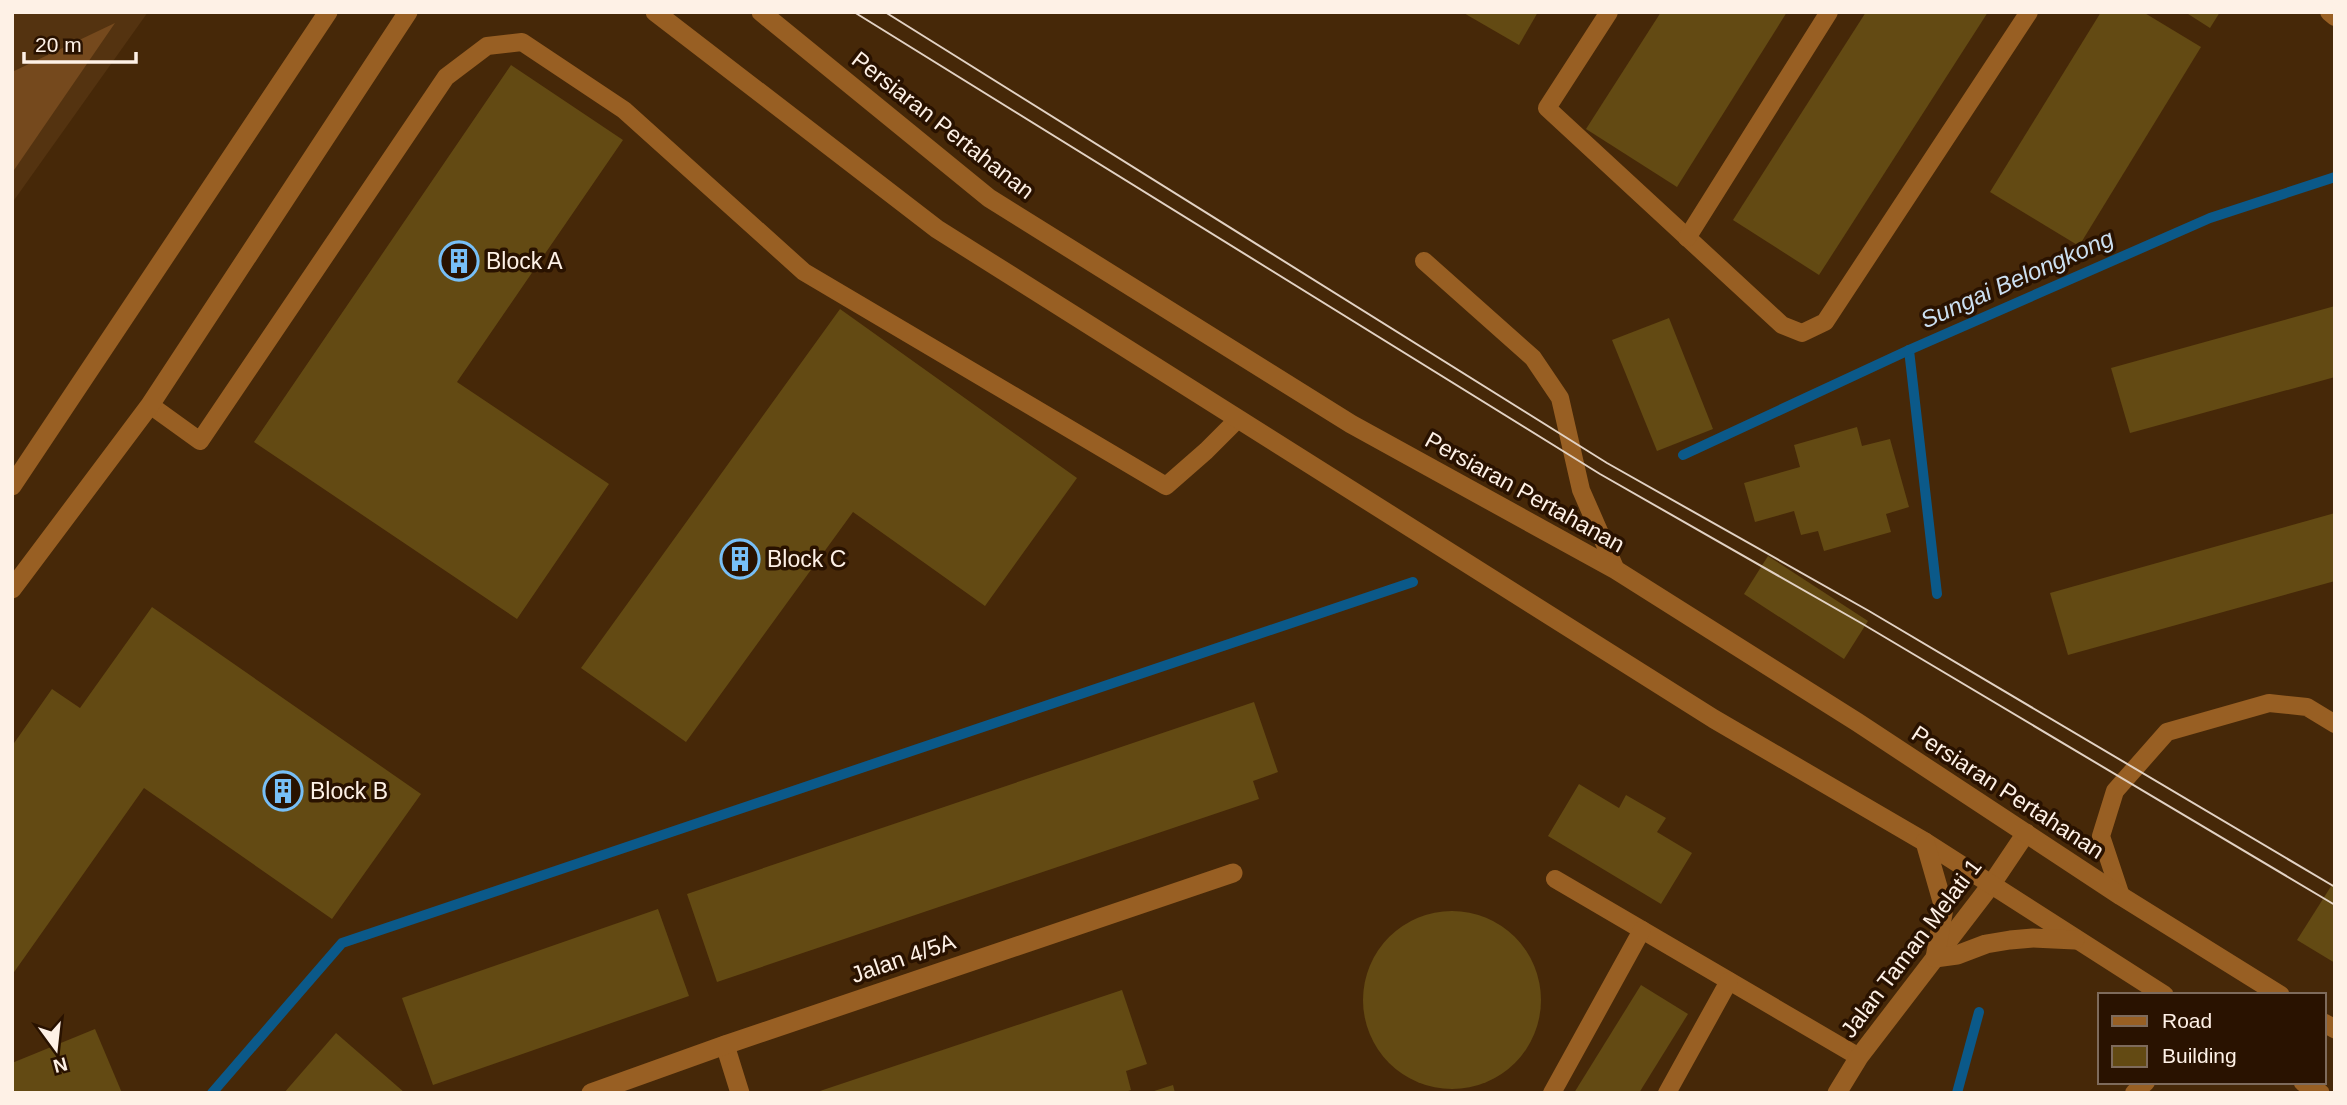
<svg xmlns="http://www.w3.org/2000/svg" width="2347" height="1105" viewBox="0 0 2347 1105" font-family="Helvetica,sans-serif">
	<rect width="100%" height="100%" fill="#462808"/>
	<polygon fill="#543310" points="12,12 148,12 12,203"/>
	<polygon fill="#75491d" points="115,23 12,173 12,72"/>
	<g fill="none" stroke-linecap="round" stroke-linejoin="round">
		<g stroke="#0b5989" stroke-width="10">
			<polyline points="1909,350 1937,594"/>
			<polyline points="1683,455 1909,350 2210,218 2335,177"/>
			<polyline points="212,1093 342,943 1413,582"/>
			<polyline points="1957,1093 1979,1012"/>
		</g>
	</g>
	<g fill="#634a13">
		<polygon points="1462,12 1538,12 1519,45"/>
		<polygon points="1661,12 1787,12 1677,187 1586,129"/>
		<polygon points="1866,12 1988,12 1819,275 1733,220"/>
		<polygon points="2101,12 2143,12 2201,47 2079,246 1990,192"/>
		<polygon points="2185,12 2220,12 2210,28"/>
		<polygon points="511,65 623,140 457,382 609,484 517,619 254,442"/>
		<polygon points="2335,306 2335,377 2130,433 2111,368"/>
		<polygon points="840,309 1077,478 985,606 853,512 686,742 581,668"/>
		<polygon points="1669,318 1713,429 1657,451 1612,340"/>
		<polygon points="1857,427 1862,446 1890,439 1909,507 1886,514 1891,532 1824,551 1818,531 1801,535 1794,511 1755,522 1744,483 1800,467 1794,445"/>
		<polygon points="2335,513 2335,581 2068,655 2050,593"/>
		<polygon points="1768,556 1868,621 1844,659 1744,594"/>
		<polygon points="152,607 421,794 332,919 144,788 12,975 12,746 52,689 80,708"/>
		<polygon points="1254,702 1278,772 1253,781 1259,799 717,982 687,894"/>
		<polygon points="1579,784 1619,808 1626,795 1666,818 1657,832 1692,853 1661,904 1548,836"/>
		<polygon points="2335,880 2335,963 2297,940"/>
		<polygon points="658,909 689,996 433,1085 402,998"/>
		<circle cx="1452" cy="1000" r="89"/>
		<polygon points="1641,985 1688,1014 1639,1093 1574,1093"/>
		<polygon points="1122,990 1147,1064 1126,1071 1131,1090 1123,1093 814,1093"/>
		<polygon points="95,1029 122,1093 12,1093 12,1063"/>
		<polygon points="336,1033 405,1093 284,1093"/>
		<polygon points="1173,1085 1175,1093 1151,1093 1151,1092"/>
	</g>
	<g fill="none" stroke-linecap="round" stroke-linejoin="round">
		<g stroke="#985f23" stroke-width="18">
			<polyline points="1609,12 1547,108 1782,325 1802,333 1825,322 2029,12"/>
			<polyline points="2329,12 2335,17"/>
			<polyline points="1687,238 1829,12"/>
			<polyline points="1424,261 1533,358 1560,398 1581,490 1616,570"/>
			<polyline points="150,405 200,441 446,77 487,46 522,42 624,110 804,272 1166,486 1206,451 1238,419"/>
			<polyline points="1555,879 1859,1057"/>
			<polyline points="2121,896 2101,836 2115,791 2167,732 2269,703 2307,707 2335,724"/>
			<polyline points="1552,1093 1642,930"/>
			<polyline points="1667,1093 1729,981"/>
			<polyline points="2134,1093 2146,1082"/>
		</g>
		<g stroke="#985f23" stroke-width="19">
			<polyline points="725,1045 740,1093"/>
			<polyline points="591,1093 725,1045 1233,873"/>
		</g>
		<g stroke="#985f23" stroke-width="19">
			<polyline points="12,486 328,12"/>
			<polyline points="12,589 150,405 408,12"/>
			<polyline points="1837,1093 1859,1057 1991,885 2026,833"/>
		</g>
		<g stroke="#985f23" stroke-width="19">
			<polyline points="655,12 937,229 1714,719 1925,842 2164,995"/>
			<polyline points="761,12 989,198 1351,424 1616,570 1857,722 2121,896 2280,995"/>
			<polyline points="1925,842 1944,908 1935,958 1957,955 1986,944 2010,940 2033,938 2075,940"/>
			<polyline points="2324,1023 2335,1029"/>
			<polyline points="2303,1082 2320,1093"/>
		</g>
		<g stroke="#e2d2c4" stroke-width="2">
			<polyline points="854,12 1600,474 1861,623 2335,905"/>
			<polyline points="885,12 1607,463 1869,611 2335,887"/>
		</g>
	</g>
	<defs>
		<g id="building-ring" transform="scale(2.0125)"><circle r="9.5" fill="#291200" stroke="#77bff7" stroke-width="1.5"/><path d="M-4-6H4V6H1V3H-1V6H-4ZM-2.5-4.3h1.7v1.8h-1.7ZM.8-4.3h1.7v1.8H.8ZM-2.5-1h1.7V.8h-1.7ZM.8-1h1.7V.8H.8Z" fill="#77bff7"/></g>
	</defs>
	<g fill-rule="evenodd">
		<use href="#building-ring" x="459" y="261"/>
		<use href="#building-ring" x="740" y="559"/>
		<use href="#building-ring" x="283" y="791"/>
	</g>
	<g text-anchor="middle" stroke-width="7" stroke-linejoin="round" paint-order="stroke">
		<g font-size="23" fill="#fef1e6" stroke="#291200">
			<text transform="translate(943 125) rotate(38)" y="8">Persiaran Pertahanan</text>
			<text transform="translate(1525 492) rotate(29)" y="8">Persiaran Pertahanan</text>
			<text transform="translate(2008 792) rotate(33)" y="8">Persiaran Pertahanan</text>
			<text transform="translate(1911 948) rotate(-53)" y="8">Jalan Taman Melati 1</text>
			<text transform="translate(903 958) rotate(-19)" y="8">Jalan 4/5A</text>
		</g>
		<g font-size="23" fill="#fef1e6" stroke="#291200" text-anchor="start">
			<text x="486" y="269">Block A</text>
			<text x="767" y="567">Block C</text>
			<text x="310" y="799">Block B</text>
		</g>
		<g font-size="24" font-style="italic" fill="#cbdff0" stroke="#291200">
			<text transform="translate(2017 279) rotate(-24)" y="8">Sungai Belongkong</text>
		</g>
	</g>
	<rect width="2347" height="1105" fill="none" stroke="#fef1e6" stroke-width="28"/>
	<rect x="2098" y="993" width="228" height="91" fill="#291200" stroke="#7e6b5c" stroke-width="2"/>
	<rect x="2112" y="1016" width="35" height="10" fill="#985f23" stroke="#7e6b5c" stroke-width="2"/>
	<text x="2162" y="1028" font-size="21" fill="#fef1e6">Road</text>
	<rect x="2112" y="1046" width="35" height="21" fill="#634a13" stroke="#7e6b5c" stroke-width="2"/>
	<text x="2162" y="1063" font-size="21" fill="#fef1e6">Building</text>
	<g transform="translate(56 1049) rotate(165)" stroke="#291200" stroke-width="5" paint-order="stroke">
	<path d="M0-5L12 26L0 18L-12 26Z" fill="#fef1e6"/>
	<text y="-10" font-size="19" font-weight="bold" text-anchor="middle" fill="#fef1e6">N</text>
	</g>
	<path d="M24 52v10h112v-10" fill="none" stroke="#fef1e6" stroke-width="3.5"/>
	<text x="35" y="52" font-size="21" fill="#fef1e6" stroke="#291200" stroke-width="5" paint-order="stroke">20 m</text>
</svg>
